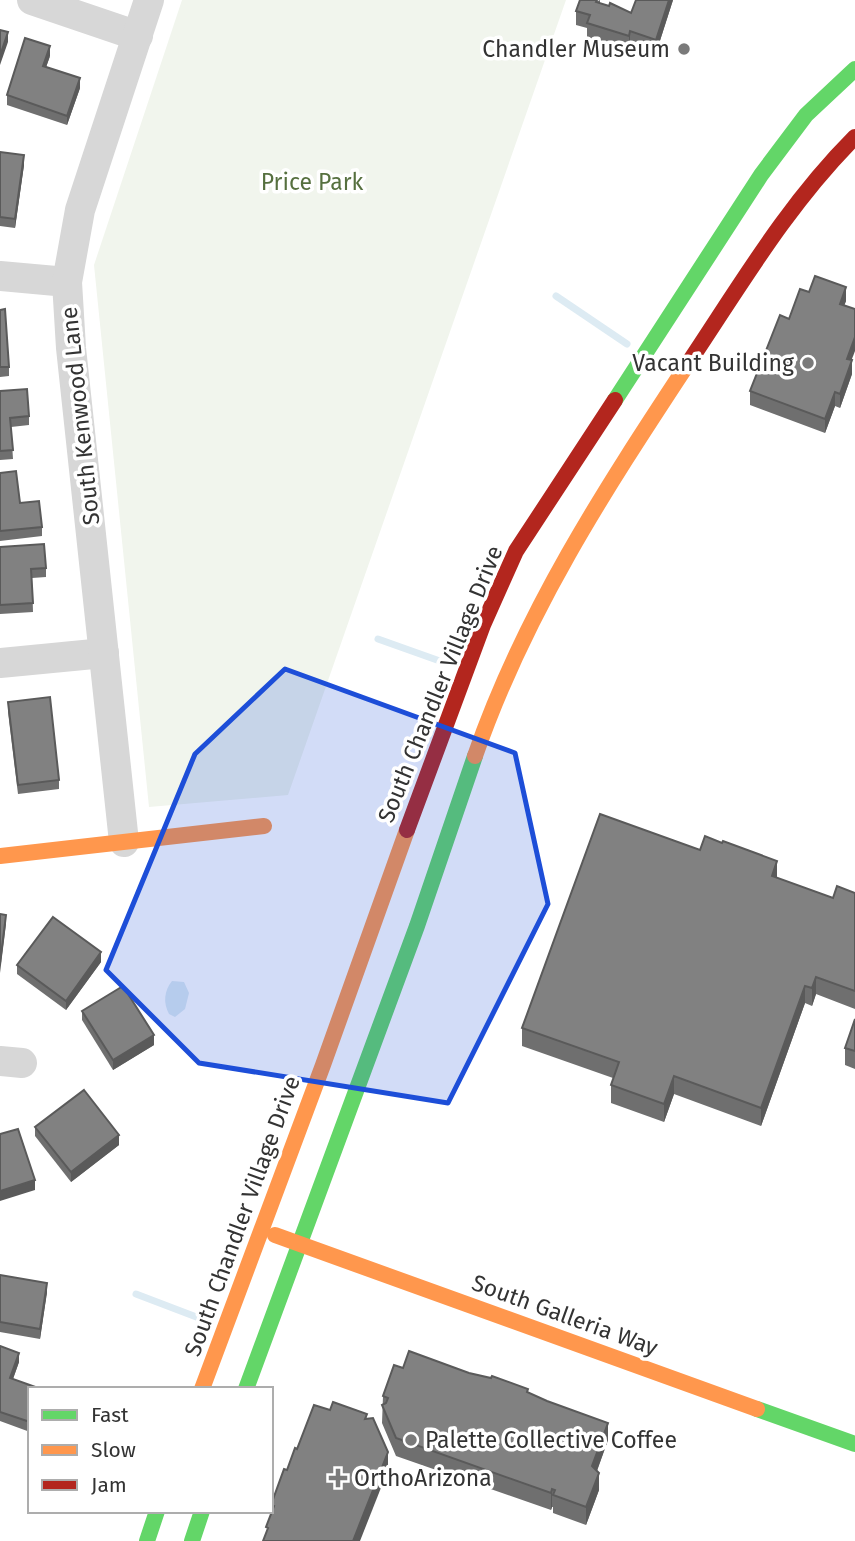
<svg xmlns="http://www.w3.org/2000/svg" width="855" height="1541" viewBox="0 0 855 1541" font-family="'Fira Sans',sans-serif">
	<rect width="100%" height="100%" fill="#fff"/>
	<polygon fill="#f1f5ed" points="182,0 566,0 288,795 149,807 94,265"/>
	<path fill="#ddebf3" d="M172,981L184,982L189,993L185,1009L175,1017L169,1014C163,1003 164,991 172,981Z"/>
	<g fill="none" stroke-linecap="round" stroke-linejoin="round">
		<g stroke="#ddebf3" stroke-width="7">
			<polyline points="556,296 627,344"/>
			<polyline points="378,639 437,660"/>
			<polyline points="136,1294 199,1318"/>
		</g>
		<g stroke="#d7d7d7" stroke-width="30">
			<polyline points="32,0 138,36"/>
			<polyline points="0,276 67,282"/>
			<polyline points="0,663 104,653"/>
			<polyline points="124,842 71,348 67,282 80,210 149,0"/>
			<polyline points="0,1061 22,1063"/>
		</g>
		<g stroke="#63d668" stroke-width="16">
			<polyline points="615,400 761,175 806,115 855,69"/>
			<polyline points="246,1389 417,926 475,756"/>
			<polyline points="757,1409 855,1444"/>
			<polyline points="147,1541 157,1511"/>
			<polyline points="192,1541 202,1511"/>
		</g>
		<g stroke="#ff974d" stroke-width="16">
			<path d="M475,756C525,612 604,491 687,365"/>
			<polyline points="0,856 264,826"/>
			<polyline points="275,1235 757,1409"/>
			<polyline points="202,1389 323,1065 407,830"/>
		</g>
		<g stroke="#b3261e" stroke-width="16">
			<path d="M687,365C740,286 787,205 855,137"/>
			<polyline points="407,830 483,625 516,551 615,400"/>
		</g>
	</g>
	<g fill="#6f6f6f">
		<polygon points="600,0 600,3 631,13 673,0 656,53 630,45 629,50 587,37 587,28 576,25 576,11"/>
		<polygon points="50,56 46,67 80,88 67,125 7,105 7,95"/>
		<polygon points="0,152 24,165 15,228 0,226"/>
		<polygon points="809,292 846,301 844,305 852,360 852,374 840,408 835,406 825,433 750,405 750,391 789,319"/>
		<polygon points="0,310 9,367 9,376 0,377"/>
		<polygon points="0,391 29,416 29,425 11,427 13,459 0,460"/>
		<polygon points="0,473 20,503 42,527 42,536 0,541"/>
		<polygon points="0,547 46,568 46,577 32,578 33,612 0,614"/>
		<polygon points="8,702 59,780 59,789 18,794 8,712"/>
		<polygon points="777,878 833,898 855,893 855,1009 816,994 812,1006 805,1003 761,1126 674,1094 664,1122 611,1103 611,1085 613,1078 522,1046 522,1028"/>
		<polygon points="101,962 66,1010 17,974 17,965"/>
		<polygon points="82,1011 154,1045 113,1070 82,1020"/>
		<polygon points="855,1019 855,1069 845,1065 845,1048"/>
		<polygon points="35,1127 119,1145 71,1182 35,1136"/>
		<polygon points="0,1275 47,1292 40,1339 0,1332"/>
		<polygon points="0,1346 19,1362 13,1379 30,1389 30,1432 0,1421"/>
		<polygon points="469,1373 528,1392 608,1440 597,1471 599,1490 586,1525 553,1513 553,1507 552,1507 551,1510 396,1456 382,1423 383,1396"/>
	</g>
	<g fill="#5a5a5a">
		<polygon points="669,0 673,0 656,53 656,40"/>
		<polygon points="630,31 630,45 629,50 629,36"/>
		<polygon points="8,32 8,42 0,65 0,56"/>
		<polygon points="50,46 50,56 43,76 43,66"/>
		<polygon points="80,78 80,88 67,125 67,116"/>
		<polygon points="24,155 24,165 15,228 15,219"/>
		<polygon points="846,287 846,301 840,317 840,304"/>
		<polygon points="855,337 855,351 847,372 847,359"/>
		<polygon points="852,360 852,374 840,408 840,394"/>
		<polygon points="835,392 835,406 825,433 825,419"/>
		<polygon points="777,861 777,878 772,876"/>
		<polygon points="6,915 6,924 0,973 0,963"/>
		<polygon points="101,952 101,962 66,1010 66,1001"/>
		<polygon points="816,977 816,994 812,1006 812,988"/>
		<polygon points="805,986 805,1003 761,1126 761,1108"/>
		<polygon points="154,1035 154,1045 113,1070 113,1060"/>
		<polygon points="674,1076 674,1094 664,1122 664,1104"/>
		<polygon points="119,1135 119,1145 71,1182 71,1172"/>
		<polygon points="35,1180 35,1190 0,1201 0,1191"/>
		<polygon points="47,1283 47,1292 40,1339 40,1329"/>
		<polygon points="19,1353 19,1362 10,1387 10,1378"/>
		<polygon points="608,1423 608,1440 592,1484 592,1466"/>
		<polygon points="388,1452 388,1470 360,1541 353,1541"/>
		<polygon points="599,1473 599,1490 586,1525 586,1507"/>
		<polygon points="552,1489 552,1507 551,1510 551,1493"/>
	</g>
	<g fill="#818181" stroke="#5a5a5a" stroke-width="2">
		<polygon points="580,0 597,0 596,2 609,6 610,3 631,13 636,0 669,0 656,40 630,31 629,36 587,23 590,15 576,11"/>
		<polygon points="0,30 8,32 0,56"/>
		<polygon points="25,38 50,46 43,66 80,78 67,116 7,95"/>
		<polygon points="0,152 24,155 15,219 0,217"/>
		<polygon points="815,276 846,287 840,304 855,309 855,337 847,359 852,360 840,394 835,392 825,419 750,391 780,315 789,319 800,289 809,292"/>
		<polygon points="5,309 9,367 0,367 0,310"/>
		<polygon points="27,389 29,416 10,418 13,450 0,451 0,391"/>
		<polygon points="16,471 20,503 39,501 42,527 0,531 0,473"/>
		<polygon points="44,544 46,568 31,569 33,603 0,605 0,547"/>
		<polygon points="50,697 59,780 18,785 8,702"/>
		<polygon points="600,814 700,850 705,836 722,843 723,841 777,861 772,876 833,898 837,886 855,893 855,991 816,977 812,988 805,986 761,1108 674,1076 664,1104 611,1085 619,1062 522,1028"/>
		<polygon points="0,914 6,915 0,963"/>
		<polygon points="53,917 101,952 66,1001 17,965"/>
		<polygon points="123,986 154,1035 113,1060 82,1011"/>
		<polygon points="855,1019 855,1051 845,1048"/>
		<polygon points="84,1090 119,1135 71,1172 35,1127"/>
		<polygon points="18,1129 35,1180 0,1191 0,1134"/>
		<polygon points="0,1275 47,1283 40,1329 0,1322"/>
		<polygon points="0,1346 19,1353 10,1378 41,1389 30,1389 30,1422 0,1412"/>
		<polygon points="409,1351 469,1373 491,1378 492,1376 528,1389 527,1392 547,1401 608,1423 592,1466 599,1473 586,1507 553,1495 555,1490 552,1489 551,1493 396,1438 382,1405 386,1403 388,1398 383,1396 394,1365 403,1368"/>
		<polygon points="333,1402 367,1414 365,1419 373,1418 388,1452 353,1541 263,1541 268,1528 266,1527 274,1506 271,1505 284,1469 287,1470 295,1448 297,1449 314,1405 330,1410"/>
	</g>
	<path fill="#1d4ed8" fill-opacity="0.2" stroke="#1d4ed8" stroke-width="5" stroke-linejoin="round" d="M285,669L515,753L548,904L448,1103L199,1063L106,970L195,754Z"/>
	<g fill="#7a7a7a" stroke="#fff" stroke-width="2.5">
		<circle cx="684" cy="49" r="7"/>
		<circle cx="808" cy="363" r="7"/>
		<circle cx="411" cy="1440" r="7"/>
		<path d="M334.5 1467.5h7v7h7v7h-7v7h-7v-7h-7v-7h7z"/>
	</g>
	<g text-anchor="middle" stroke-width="7" stroke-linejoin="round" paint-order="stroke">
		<g font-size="23" fill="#333" stroke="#fff" text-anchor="end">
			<text x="670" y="57">Chandler Museum</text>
			<text x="794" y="371">Vacant Building</text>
			<text x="425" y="1448" text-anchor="start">Palette Collective Coffee</text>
			<text x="354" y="1486" text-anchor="start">OrthoArizona</text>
		</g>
		<g font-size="23" fill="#56703f" stroke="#fff">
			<text x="312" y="190">Price Park</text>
		</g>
		<g font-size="23" fill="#333" stroke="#fff">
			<text transform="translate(80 416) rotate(-96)" y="8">South Kenwood Lane</text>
			<text transform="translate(440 684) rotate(-68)" y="8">South Chandler Village Drive</text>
			<text transform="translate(242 1216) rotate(-70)" y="8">South Chandler Village Drive</text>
			<text transform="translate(565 1315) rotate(20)" y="8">South Galleria Way</text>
		</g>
	</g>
	<rect x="28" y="1387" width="245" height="126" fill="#ffffff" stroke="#adadad" stroke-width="2"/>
	<rect x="42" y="1410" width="35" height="10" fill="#63d668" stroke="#adadad" stroke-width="2"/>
	<text x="91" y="1422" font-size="21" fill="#333333">Fast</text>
	<rect x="42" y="1445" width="35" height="10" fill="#ff974d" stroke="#adadad" stroke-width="2"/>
	<text x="91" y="1457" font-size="21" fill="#333333">Slow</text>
	<rect x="42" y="1480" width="35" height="10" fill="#b3261e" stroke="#adadad" stroke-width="2"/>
	<text x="91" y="1492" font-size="21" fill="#333333">Jam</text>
</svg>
